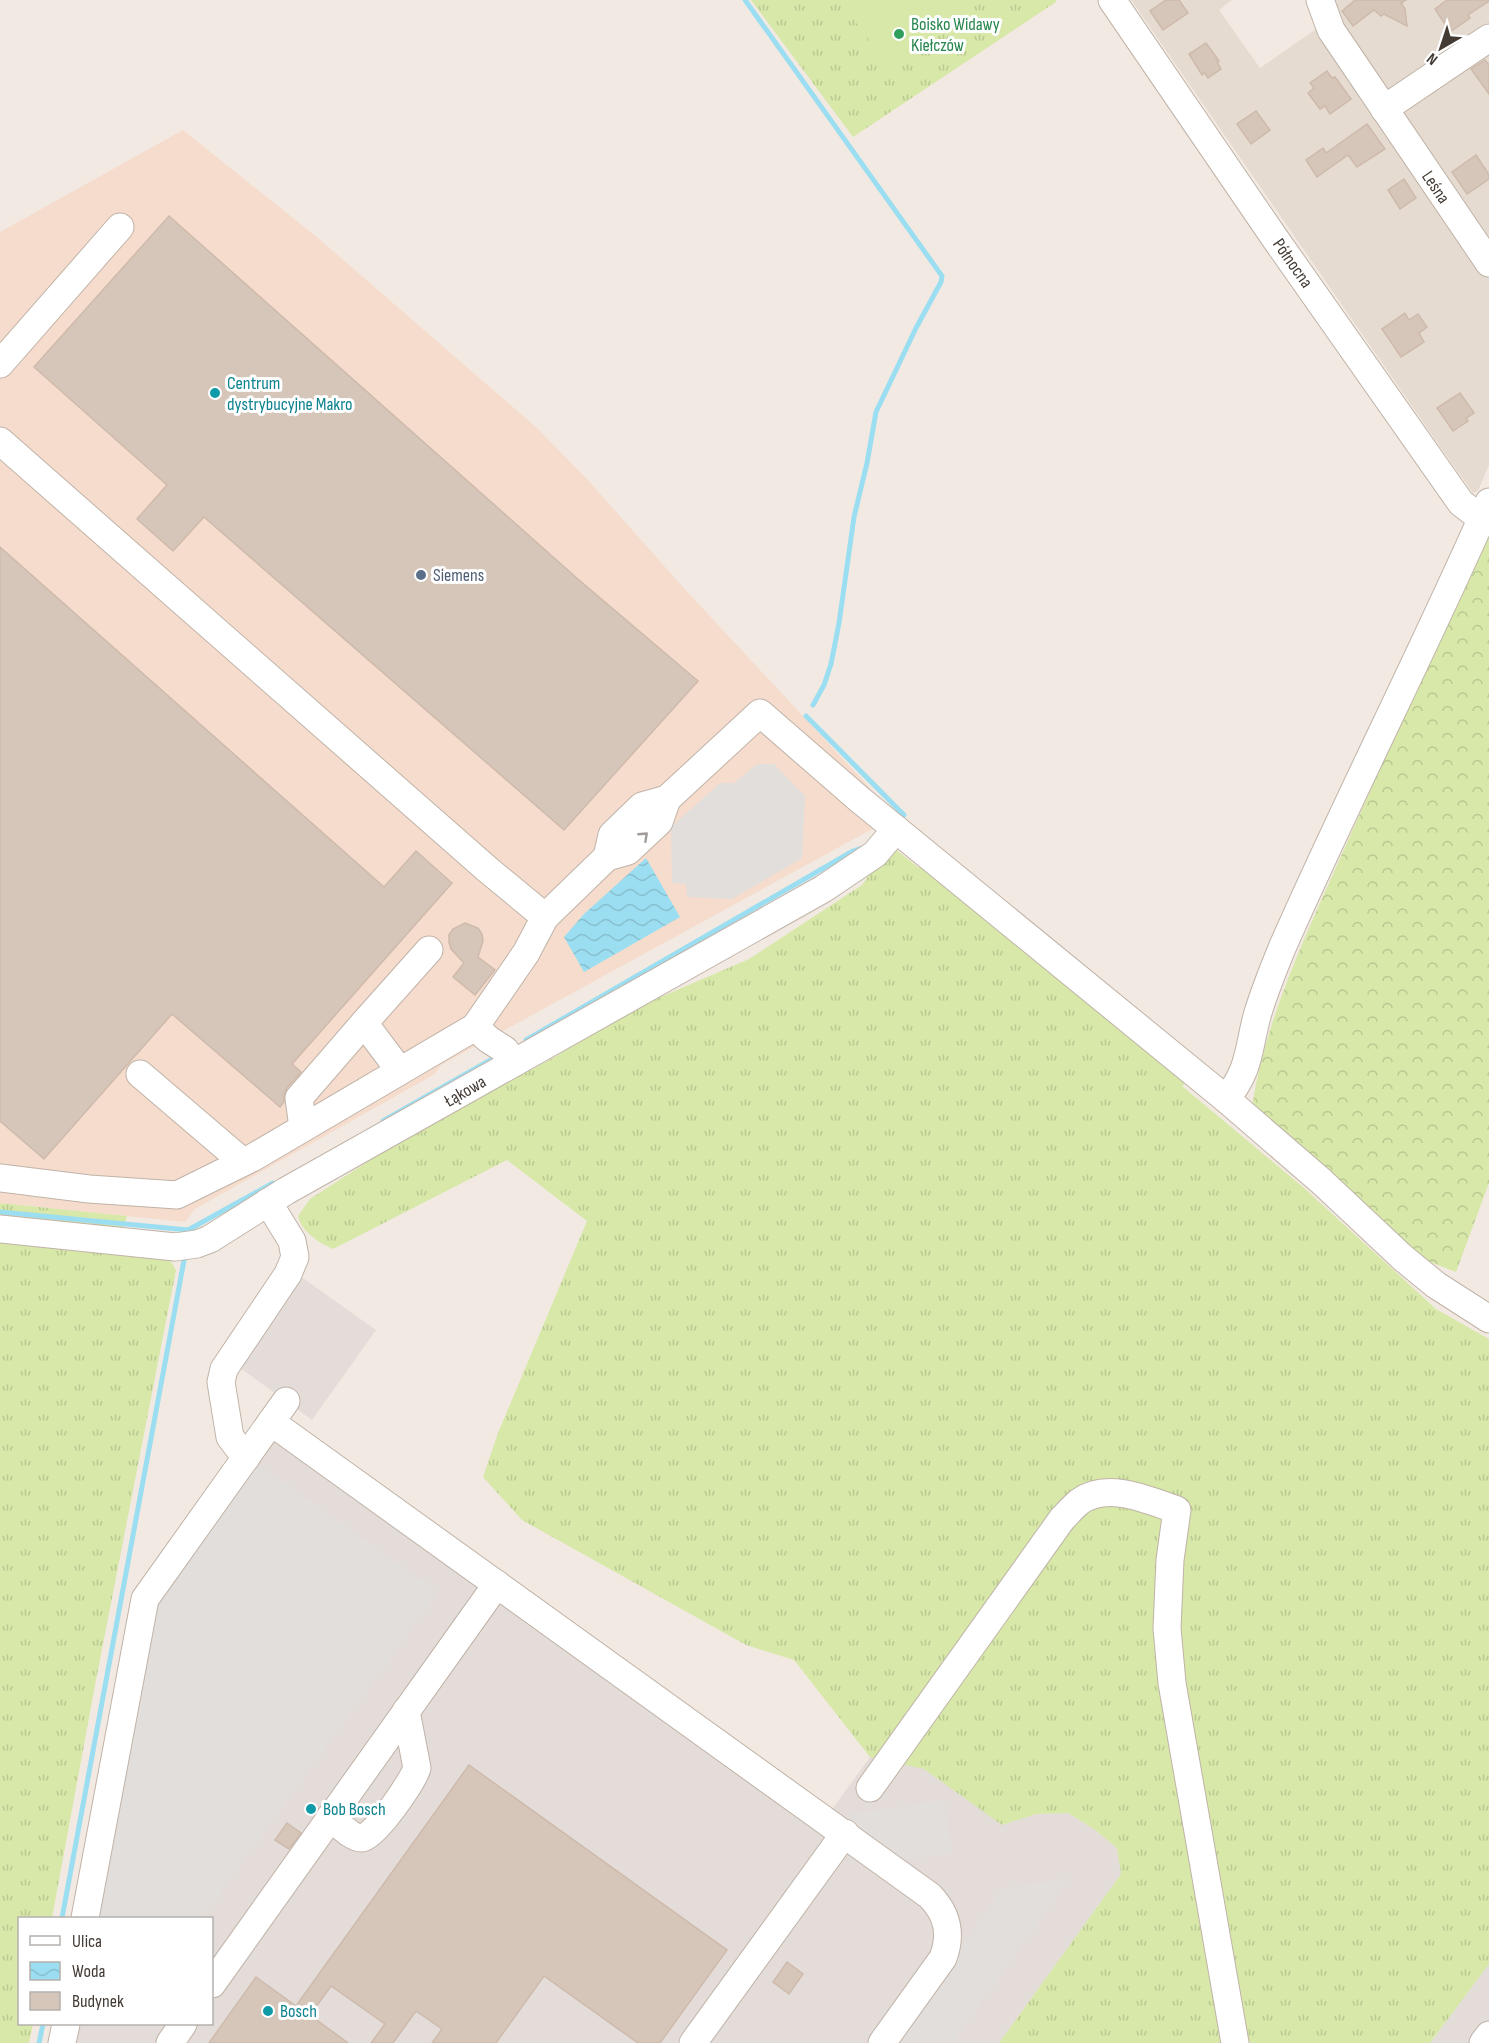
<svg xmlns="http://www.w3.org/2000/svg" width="1489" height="2043" viewBox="0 0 1489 2043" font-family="'Sofia Sans Condensed',sans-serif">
	<defs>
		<pattern id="grass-tufts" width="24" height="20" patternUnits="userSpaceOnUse" patternTransform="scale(1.5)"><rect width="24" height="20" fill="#d7e8a9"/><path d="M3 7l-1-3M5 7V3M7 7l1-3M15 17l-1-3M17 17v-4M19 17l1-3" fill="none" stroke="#bac892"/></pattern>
		<pattern id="forest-crowns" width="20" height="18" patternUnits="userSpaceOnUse" patternTransform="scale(1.5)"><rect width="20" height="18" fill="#d7e8a9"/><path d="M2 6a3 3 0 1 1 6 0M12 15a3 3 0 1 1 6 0" fill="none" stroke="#bac892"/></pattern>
		<pattern id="water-waves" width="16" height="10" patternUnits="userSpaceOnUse" patternTransform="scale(1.5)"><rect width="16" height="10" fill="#9cdef1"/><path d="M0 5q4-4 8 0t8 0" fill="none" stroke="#88bfcf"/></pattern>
	</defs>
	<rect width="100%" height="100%" fill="#f2eae2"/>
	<g fill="#e6dbd0">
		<polygon points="1131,0 1232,0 1219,10 1260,68 1322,25 1454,230 1489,279 1489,465 1478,491 1473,493 1434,438"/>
		<polygon points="1330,0 1489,0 1489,26 1387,96 1335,15"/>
		<polygon points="1489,50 1489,249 1401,111"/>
	</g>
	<polygon fill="#f5dccc" points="183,130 318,238 537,428 587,479 681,585 896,816 441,1065 435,1074 195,1209 185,1222 0,1203 0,232"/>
	<g fill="#e3dcd8">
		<polygon points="300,1276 376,1330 312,1420 236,1365"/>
		<polygon points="256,1425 802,1821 833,1808 870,1757 924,1768 1002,1824 1036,1814 1068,1813 1094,1829 1117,1848 1122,1873 999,2043 50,2043 54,2024 212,2024 212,1918 73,1918 131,1597"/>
		<polygon points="1489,1964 1489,2043 1430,2043"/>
	</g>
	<g fill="url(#grass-tufts)">
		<polygon points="751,0 1056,0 1056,2 853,137"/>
		<path d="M895,849L919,868L922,863L1188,1082L1182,1086L1304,1188L1436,1309L1489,1339V1964L1430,2043H999L1121,1874L1117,1848L1094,1829L1068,1813L1036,1814L1002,1825L924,1769L870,1757L794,1660L746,1645L522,1520L483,1477L498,1433L587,1221L507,1160L333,1249C318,1242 302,1232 298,1216L310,1199L409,1135L551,1059L642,1005L749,959L862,885L886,852Z"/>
		<polygon points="0,1203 127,1216 121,1235 0,1223"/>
		<polygon points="0,1241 167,1255 176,1270 96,1680 52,1918 20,1918 20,2024 33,2024 29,2043 0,2043"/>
	</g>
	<path fill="url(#forest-crowns)" d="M1489,536V1183L1456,1272L1425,1260L1252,1106C1266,1017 1306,935 1342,854C1389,747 1439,642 1489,536Z"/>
	<polygon fill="#d7e8a9" points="840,0 983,0 888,67"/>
	<g fill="#e2dedb">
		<polygon points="757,764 774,764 805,796 802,858 732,899 687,897 686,884 672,883 671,827 720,783 734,783"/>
		<polygon points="254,1461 438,1592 202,1918 94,1918 149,1614"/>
		<polygon points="944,1800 952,1853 899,1861 838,1816"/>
		<polygon points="1070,1878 952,2043 893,2043 1002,1889"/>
	</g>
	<polygon fill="url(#water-waves)" points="646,858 680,917 584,972 564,937 584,914"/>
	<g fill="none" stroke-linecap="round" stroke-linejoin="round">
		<g stroke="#9cdef1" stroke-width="5">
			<polyline points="745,0 942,276 941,282 916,328 876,412 867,463 854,517 839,623 831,664 824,685 813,705"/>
			<polyline points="806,716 904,815"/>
			<polyline points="526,1040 853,851 862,848"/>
			<polyline points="383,1121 494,1058"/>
			<polyline points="0,1212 188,1230 273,1183"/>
			<polyline points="62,1918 185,1255"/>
			<polyline points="39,2043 43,2024"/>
		</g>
	</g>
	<g fill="#d6c6ba" stroke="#cebaab" stroke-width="1.5">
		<polygon points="1166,0 1179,0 1188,13 1163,30 1150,11"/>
		<polygon points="1355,0 1406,0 1401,3 1405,9 1407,26 1384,14 1381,16 1374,10 1353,26 1342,11"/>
		<polygon points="1447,0 1489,0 1489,1 1468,15 1470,18 1450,32 1435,9"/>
		<polygon points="1206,43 1219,61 1217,62 1221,69 1208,78 1205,73 1202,75 1189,54"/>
		<polygon points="1485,60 1489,65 1489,94 1471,69"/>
		<polygon points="1327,71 1332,78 1335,77 1351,99 1330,114 1325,106 1320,109 1308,93 1314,88 1310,83"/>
		<polygon points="1256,111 1270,130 1251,144 1237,124"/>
		<polygon points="1367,124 1385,149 1357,167 1348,155 1317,177 1306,160 1323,148 1326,153"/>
		<polygon points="1476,155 1489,175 1489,179 1467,194 1452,172"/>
		<polygon points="1404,179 1416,198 1400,209 1388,190"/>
		<polygon points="169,216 579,580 698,681 564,830 204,517 173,551 137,519 167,485 34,367"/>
		<polygon points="1405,313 1409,320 1418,314 1427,327 1419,333 1424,342 1401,357 1382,329"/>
		<polygon points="1460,393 1474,413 1466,418 1468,421 1453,431 1437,408"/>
		<polygon points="0,547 384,887 416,851 452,883 292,1064 301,1072 287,1088 284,1094 284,1102 280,1107 172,1014 44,1159 0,1121"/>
		<polygon points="465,923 478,928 482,934 483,941 478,957 495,970 475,995 453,977 464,963 451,949 449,942 449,935 453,929"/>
		<polygon points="469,1765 727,1950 660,2043 638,2043 544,1976 496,2043 432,2043 442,2029 416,2011 393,2043 371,2043 385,2024 331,1986 310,2015 348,2043 209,2043 256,1977 296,2006"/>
		<polygon points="287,1823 301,1833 289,1849 275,1840"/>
		<polygon points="787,1962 803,1974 789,1994 773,1982"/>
	</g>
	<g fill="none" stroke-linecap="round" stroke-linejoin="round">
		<g stroke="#c0b3a8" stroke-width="29">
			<g id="minor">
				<polyline points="1112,0 1274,237 1461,503 1482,519"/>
				<polyline points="1320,0 1331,30 1489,263"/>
				<polyline points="1384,109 1489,38"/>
				<polyline points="0,364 120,227"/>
				<polyline points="0,441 487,869 545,917 607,857 628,851 659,822 667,799"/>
				<polyline points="607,857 612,835 642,806 667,799 760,713 859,799 1226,1099 1321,1181 1403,1258 1436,1285 1489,1319"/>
				<polyline points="364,1023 429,950"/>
				<polyline points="514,1063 505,1050 488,1039 475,1027 526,953 545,917"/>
				<polyline points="140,1074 243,1162"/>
				<path d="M1226,1099C1250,1070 1248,1050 1257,1016C1264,992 1273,970 1282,948C1348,798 1423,652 1489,502"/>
				<polyline points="303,1128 299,1098 364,1023 400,1071"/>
				<polyline points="0,1178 89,1189 177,1195 252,1158 475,1027"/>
				<polyline points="0,1229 175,1247 197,1244 210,1239 286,1191 823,889 875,854 896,829"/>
				<path d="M271,1422L930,1896C948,1915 952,1934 943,1958L882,2043"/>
				<polyline points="246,1458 230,1437 221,1382 224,1369 288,1274 295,1257 292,1241 268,1202"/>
				<path d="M870,1788L1062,1519C1068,1513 1073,1507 1079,1502C1107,1481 1148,1500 1177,1510L1170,1560L1167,1628L1172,1683L1235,2043"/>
				<path d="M330,1817C338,1823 351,1838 362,1838C375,1837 413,1781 417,1768L406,1711"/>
				<polyline points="85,1918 145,1599 286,1401"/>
				<polyline points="212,1984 497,1584"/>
				<polyline points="62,2043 66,2024"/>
				<polyline points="170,2043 183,2024"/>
				<polyline points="693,2043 845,1833"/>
				<polyline points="1483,2043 1489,2035"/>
			</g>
		</g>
		<use href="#minor" stroke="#fff" stroke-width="27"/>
	</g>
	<defs><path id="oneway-chevron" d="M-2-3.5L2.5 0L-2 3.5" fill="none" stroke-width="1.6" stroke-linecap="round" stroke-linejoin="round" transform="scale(1.5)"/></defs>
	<use stroke="#a19c99" href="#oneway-chevron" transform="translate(644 836) rotate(-43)"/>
	<circle fill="#2e9e5b" stroke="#fff" stroke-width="2" cx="899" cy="34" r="6"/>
	<g fill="#0f9aa8" stroke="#fff" stroke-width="2">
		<circle cx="215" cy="393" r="6"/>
		<circle cx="311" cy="1809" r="6"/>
		<circle cx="268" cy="2011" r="6"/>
	</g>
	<circle fill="#5c6f8a" stroke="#fff" stroke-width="2" cx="421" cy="575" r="6"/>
	<g text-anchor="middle" stroke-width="6" stroke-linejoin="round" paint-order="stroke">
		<g font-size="18" fill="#27864d" stroke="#fff" text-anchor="start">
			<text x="911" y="30">Boisko Widawy<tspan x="911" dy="21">Kiełczów</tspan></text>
		</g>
		<g font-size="18" fill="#433a33" stroke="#fff">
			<text transform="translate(1436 187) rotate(56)" y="6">Leśna</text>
			<text transform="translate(1293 263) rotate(55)" y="6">Północna</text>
			<text transform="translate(465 1091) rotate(-30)" y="6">Łąkowa</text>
		</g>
		<g font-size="18" fill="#0d838f" stroke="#fff" text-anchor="start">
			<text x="227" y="389">Centrum<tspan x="227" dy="21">dystrybucyjne Makro</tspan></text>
			<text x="323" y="1815">Bob Bosch</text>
			<text x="280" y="2017">Bosch</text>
		</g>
		<g font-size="18" fill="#4e5e75" stroke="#fff" text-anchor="start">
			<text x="433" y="581">Siemens</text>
		</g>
	</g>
	<rect x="18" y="1917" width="195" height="108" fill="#ffffff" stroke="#b4b0ad" stroke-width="1.5"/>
	<rect x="30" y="1936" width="30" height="9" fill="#ffffff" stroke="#b4b0ad" stroke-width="1.5"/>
	<text x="72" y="1947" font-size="18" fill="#433a33">Ulica</text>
	<rect x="30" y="1962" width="30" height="18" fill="url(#water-waves)" stroke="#b4b0ad" stroke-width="1.5"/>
	<text x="72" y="1977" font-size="18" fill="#433a33">Woda</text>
	<rect x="30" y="1992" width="30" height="18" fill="#d6c6ba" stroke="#b4b0ad" stroke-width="1.5"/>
	<text x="72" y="2007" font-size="18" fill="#433a33">Budynek</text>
	<g transform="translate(1441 48) rotate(219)" stroke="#ffffff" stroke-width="4.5" paint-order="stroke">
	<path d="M0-4.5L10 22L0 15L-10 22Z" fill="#433a33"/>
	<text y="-9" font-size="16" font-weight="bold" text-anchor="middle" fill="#433a33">N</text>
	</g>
</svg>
